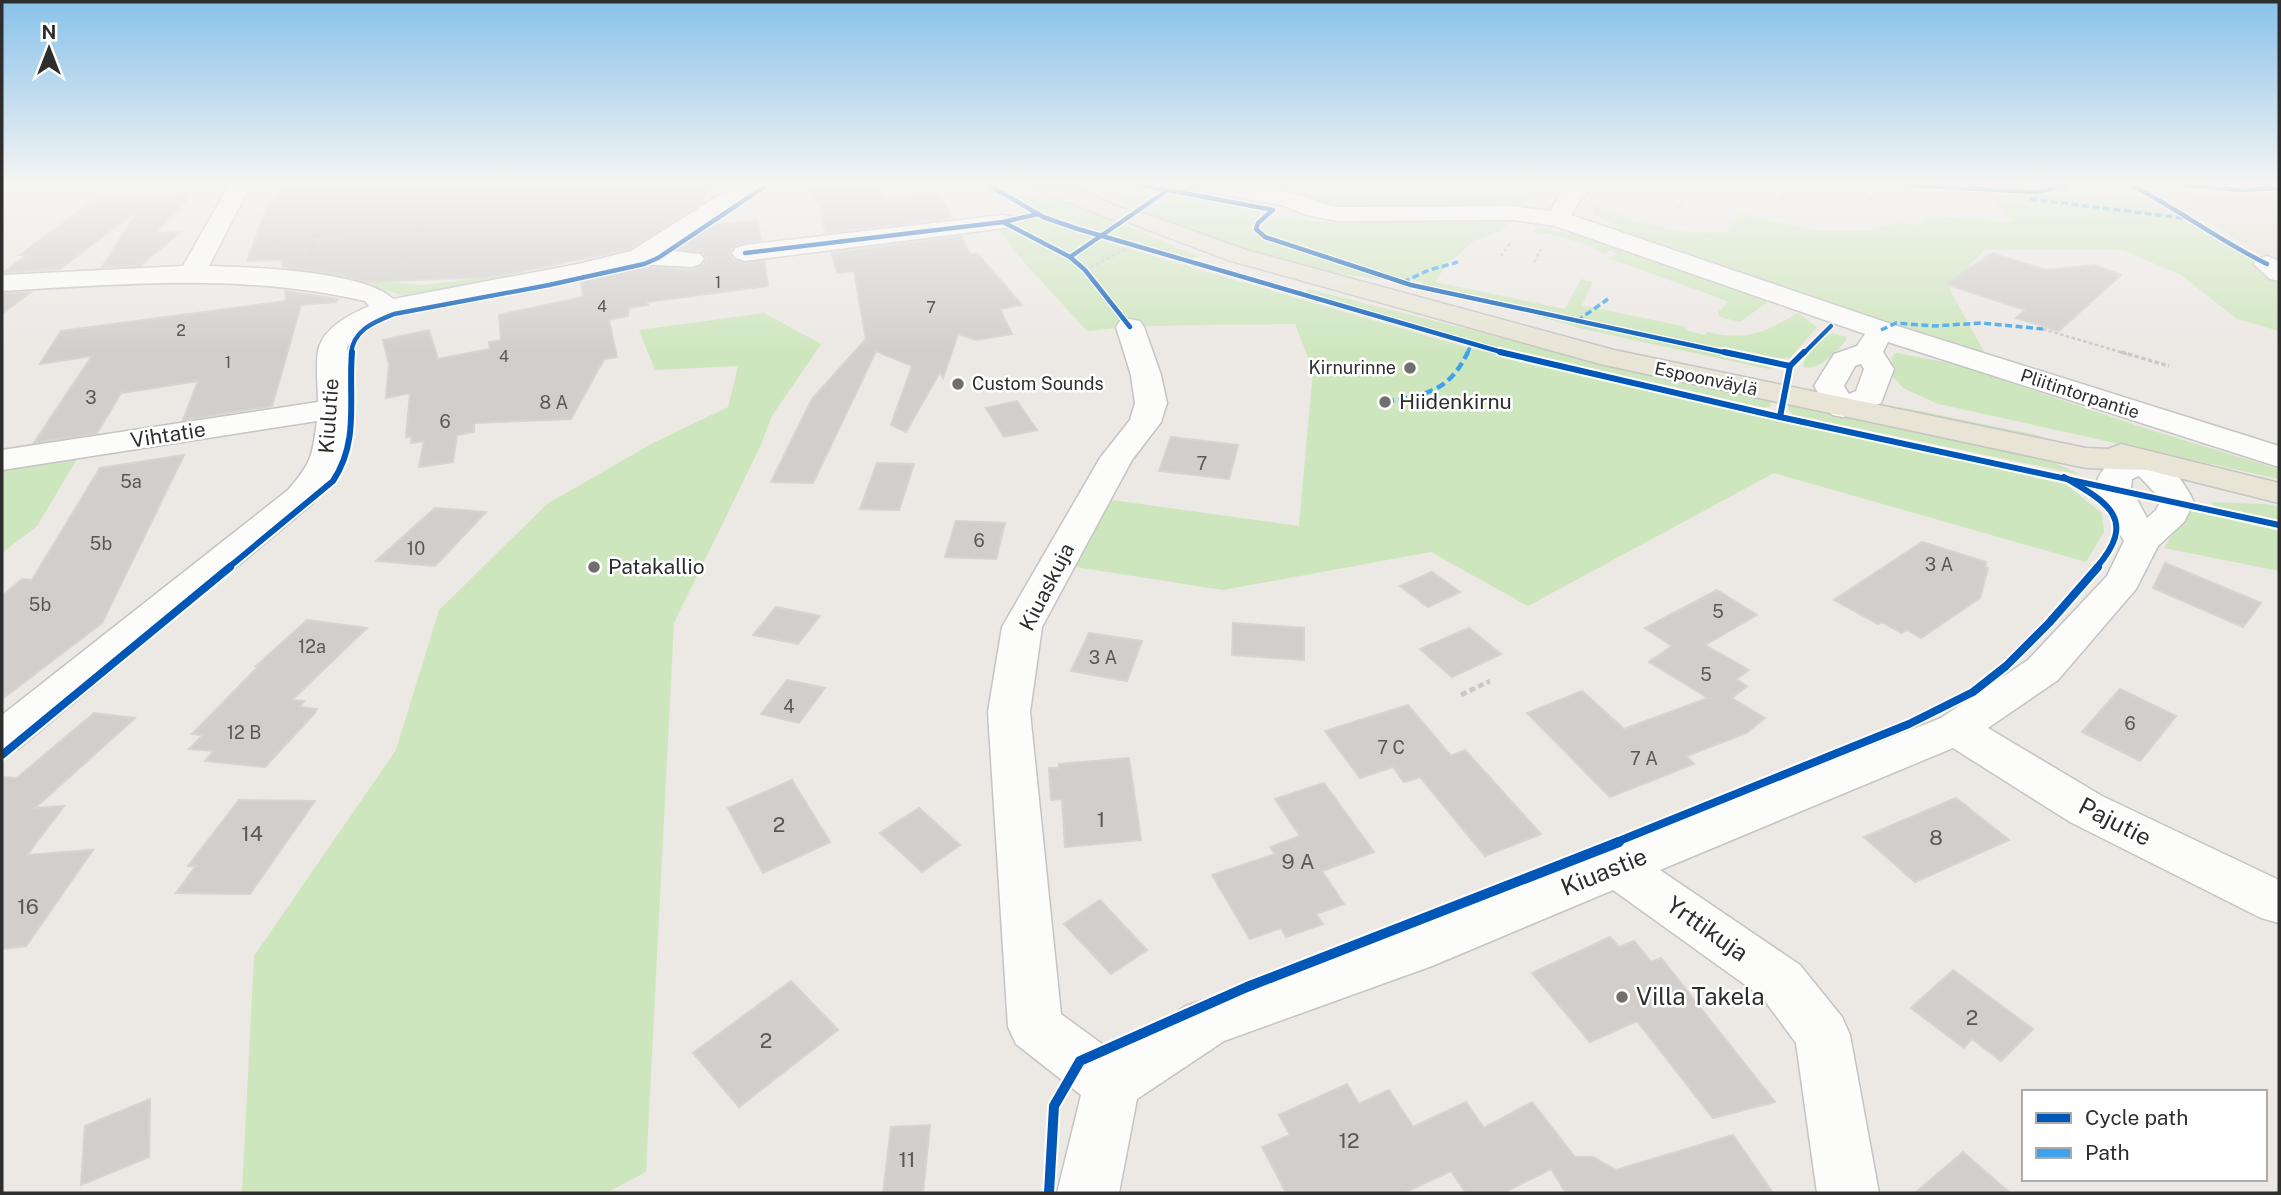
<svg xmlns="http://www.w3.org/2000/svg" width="2281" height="1195" viewBox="0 0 2281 1195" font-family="'Public Sans',sans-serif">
	<rect width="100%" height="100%" fill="#ece8e4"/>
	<polygon fill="#e6e0d3" points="2279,194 2279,270 2258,253 2178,204 2205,195"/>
	<g fill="#cee6be">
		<polygon points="997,185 1030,185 1200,257 1183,258 1049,215"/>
		<path d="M1082,185H1137L1169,194L1255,209L1261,214L1250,228L1259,236L1386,278L1384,280C1360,276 1334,274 1310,268C1231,247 1156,219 1082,185Z"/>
		<polygon points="1152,185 1184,185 1278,201 1286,207 1254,205"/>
		<polygon points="1303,185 1378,189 1419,199 1477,196 1490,198 1489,196 1524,195 1529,191 1537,194 1527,202 1511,206 1350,210 1299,199 1300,191 1328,199 1332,195 1304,188"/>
		<path d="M2088,186C2101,186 2113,185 2126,188C2167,199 2248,250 2279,279V331L2237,319L2181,275L2123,250H1984L1949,288L1988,359L1609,227L1610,222L1595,215L1593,203C1632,224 1684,236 1728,232L1741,214L1819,231H1867L1897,223L1921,225L1932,216L2013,222L1987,194H2034Z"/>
		<polygon points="1037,218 1108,243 1465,347 1779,419 2059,479 2102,513 2104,532 2086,562 1774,473 1528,606 1431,552 1223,590 1075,567 1112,500 1299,526 1313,370 1295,324 1139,326 1087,331 1020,258 996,226"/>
		<path d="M1279,218L1319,222L1501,221L1507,223L1503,230L1474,241L1447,264L1435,282L1565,309L1581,279L1593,282L1582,305L1687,327L1685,330L1705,335L1707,332C1747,341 1763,333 1798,313L1817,327L1790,358L1773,359L1422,285L1423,282L1408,279L1406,281L1263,232V222Z"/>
		<path d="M1538,228C1617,239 1694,273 1768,302L1740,322L1720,317L1718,312L1728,302L1722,299L1608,258L1617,254L1611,250L1603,254L1591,246L1546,233L1536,235L1534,230Z"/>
		<polygon points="512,274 508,280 410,297 339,278 423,285"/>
		<polygon points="1308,289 1515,341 1772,396 1770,407 1755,408 1473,343 1306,295"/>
		<polygon points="1523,312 1775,366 1769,369 1587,330"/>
		<polygon points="764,313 821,344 772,416 760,447 674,623 646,1172 606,1193 242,1193 254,956 396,750 439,610 547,504 653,443 728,407 738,366 655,370 639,330"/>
		<path d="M1832,333L1847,337L1845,342C1834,353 1820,371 1803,367C1804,354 1820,340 1832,333Z"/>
		<polygon points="1897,353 1955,364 2144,428 2279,469 2279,479 1938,404 1903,388 1889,372 1893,355"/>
		<polygon points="1790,402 2042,457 2082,475 1794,415 1788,410"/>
		<polygon points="1895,406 2032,434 2084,449 1932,418"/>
		<polygon points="77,459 37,526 2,553 2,470"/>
		<polygon points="2212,502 2265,504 2279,507 2279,521 2214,507"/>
		<polygon points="2188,510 2279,531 2279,571 2164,548"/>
	</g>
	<g fill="#d1cecb" stroke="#d7d4d0" stroke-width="2">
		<polygon points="709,185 703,202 630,249 495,277 366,282 333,274 283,267 282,260 247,261 268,204 288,186"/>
		<polygon points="810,185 876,185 885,198 939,192 952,218 826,233 819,207 809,190 813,190"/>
		<polygon points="194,193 155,233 180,232 140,266 102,267 139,209 60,269 4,272 27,255 20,255 94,200"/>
		<polygon points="758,220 761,240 735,246 729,253 734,260 744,263 764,261 768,286 647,302 648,305 629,308 628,316 609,320 617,357 604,359 571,419 474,423 474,432 457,435 453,462 419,467 424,441 411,443 412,436 406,437 410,393 386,398 389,364 383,340 429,330 438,359 490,349 489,342 501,340 499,315 583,297 581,282 640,267 691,270 701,266 707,259 702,252 674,248 707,226"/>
		<polygon points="961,236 970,254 977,253 1022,305 1000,309 1012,334 976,340 958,334 943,378 940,372 906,432 891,425 912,366 876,351 813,483 771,482 812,399 866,339 854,271 837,273 832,253"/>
		<polygon points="1992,253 2046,270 2095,265 2121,275 2059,331 2016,318 2025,310 1945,284"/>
		<polygon points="285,291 338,299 336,302 301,305 272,406 183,420 198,381 121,393 97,433 34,443 92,356 40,364 61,331 286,301"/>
		<polygon points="31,292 2,314 2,293"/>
		<polygon points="1017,401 1037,430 1004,437 986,408"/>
		<polygon points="1171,437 1238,445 1229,479 1159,471"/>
		<polygon points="184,455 102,623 2,699 2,596 22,579 32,580 100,468"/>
		<polygon points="877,463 914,464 899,510 860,509"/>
		<polygon points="435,508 486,512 435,566 376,561"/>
		<polygon points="956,521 1005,523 996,559 945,557"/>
		<polygon points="1922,542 1986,562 1985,567 1988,568 1980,598 1921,638 1907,630 1902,633 1882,622 1878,624 1834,600"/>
		<polygon points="2165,563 2261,603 2243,627 2153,588"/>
		<polygon points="1432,572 1460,592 1428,607 1400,586"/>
		<polygon points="1717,590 1757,615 1705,645 1749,670 1736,679 1747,686 1732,698 1765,718 1746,733 1686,756 1694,764 1610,797 1527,713 1582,691 1624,729 1708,698 1649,662 1672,646 1645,628"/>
		<polygon points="776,607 820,616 798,644 753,635"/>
		<polygon points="307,620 367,628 292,700 304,701 299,707 317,709 315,713 265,767 205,761 214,751 189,749 203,735 192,734 259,666 256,666"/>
		<polygon points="1233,623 1304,628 1304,660 1232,655"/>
		<polygon points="1469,628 1501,654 1452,677 1420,649"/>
		<polygon points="1089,633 1142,641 1127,681 1071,671"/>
		<polygon points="787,680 825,688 799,723 761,714"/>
		<polygon points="2120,689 2176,716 2140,761 2082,732"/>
		<polygon points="1408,705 1451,756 1465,750 1541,834 1485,856 1420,777 1404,782 1393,767 1360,778 1325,731"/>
		<polygon points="94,713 135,718 35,808 64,806 27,855 93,850 26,946 2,949 2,777 17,778"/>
		<polygon points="1129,758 1141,840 1065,847 1062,799 1051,800 1049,768 1059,768 1059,764"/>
		<polygon points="792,780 830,842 763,873 728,808"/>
		<polygon points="1324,783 1374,852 1322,871 1344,904 1316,914 1323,924 1286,937 1281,928 1250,939 1212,875 1275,854 1270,847 1300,836 1275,799"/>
		<polygon points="1956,798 2009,840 1915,882 1864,837"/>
		<polygon points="239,800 315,801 250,894 176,893 196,866 188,866"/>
		<polygon points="919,808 960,845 922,872 880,833"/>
		<polygon points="1100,900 1147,950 1111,974 1064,924"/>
		<polygon points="1610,937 1619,947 1634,941 1651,962 1661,958 1775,1102 1713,1118 1637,1021 1590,1042 1532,973"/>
		<polygon points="1953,970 2033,1029 2001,1061 1972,1039 1964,1048 1911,1008"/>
		<polygon points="791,981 838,1030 739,1107 693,1053"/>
		<polygon points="1347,1084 1359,1104 1389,1090 1413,1127 1466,1102 1484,1128 1532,1102 1575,1157 1593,1157 1616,1170 1733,1135 1773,1193 1566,1193 1551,1169 1503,1193 1466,1193 1451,1171 1404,1193 1286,1193 1262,1147 1290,1135 1279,1115"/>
		<polygon points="150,1099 149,1157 81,1185 85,1126"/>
		<polygon points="930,1125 923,1193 883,1193 891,1127"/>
		<polygon points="1963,1152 2010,1193 1915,1193"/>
	</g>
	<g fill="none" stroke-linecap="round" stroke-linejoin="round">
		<g stroke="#c5c4c5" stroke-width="3">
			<g id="minor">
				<path d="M229,185H255L245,196L209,266C251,267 364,271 393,299L578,264L631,251L735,185H762L667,250L700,254L704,259L700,264L691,267L640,264L579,280L395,315L370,326L354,338L347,347L350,409L346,456L340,470L312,504L18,749L2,754V715L288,490C312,462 312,457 317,421L2,470V450L318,402C318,388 315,359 319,347C326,326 351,314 369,306L365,301C243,273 125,284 2,291V275L183,266Z"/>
				<path d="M1197,185C1229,185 1259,185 1290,193C1307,196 1321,204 1338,207L1513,206L1550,211L1561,193L1570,185H1595L1579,202L1571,215L1891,324L2279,446V467L1888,342L1883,352L1894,369L1881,403L1843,417L1832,415L1814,386L1834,354L1857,346L1865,334L1555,226L1513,220L1338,221L1306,215L1282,205L1200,190ZM1861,364L1864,369L1856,391L1849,394L1844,386L1855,366Z"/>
				<polygon points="1003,215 1012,217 1015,222 1012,227 745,261 736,258 732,253 736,248 745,245"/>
				<polygon points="2267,256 2279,261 2279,281 2270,279 2254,264 2258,259"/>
				<path d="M1130,319L1140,321L1144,327L1161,375L1167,403L1161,422L1132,460L1042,627L1030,712L1061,1014L1113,1052L1186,1006L1400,933L1941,718L2028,660L2107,576L2124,541C2117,528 2099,502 2097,488C2093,465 2135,446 2153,453C2169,460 2187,487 2194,502L2184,522L2158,546L2136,589L2058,680L1988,728L2102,796L2279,880V923L2261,918L2070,822L1953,748L1660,870L1800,965L1842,1017L1850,1035L1879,1193H1817L1796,1043L1762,997L1613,890L1432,966L1224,1041L1137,1099L1119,1193H1057L1081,1095L1016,1044L1008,1027L988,712L1002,627L1100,458L1130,420L1135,403L1131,375L1116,327L1120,321ZM2139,476L2155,493L2160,502L2156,510L2147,518L2131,488L2132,479Z"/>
			</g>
		</g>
		<g stroke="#c6c5c4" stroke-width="3">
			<polygon id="primary" points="1033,185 1065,185 1132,212 1143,213 1246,250 1614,350 2086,448 2108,449 2121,444 2279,483 2279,503 2147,470 2086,468 1600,364 1228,260 1125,221 1114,220 1036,190"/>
		</g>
		<g stroke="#c9c9c8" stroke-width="2.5" stroke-dasharray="3.5 2.5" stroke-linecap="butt">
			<polyline points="1610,193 1623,195"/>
			<polyline points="1620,195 1627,186 1622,185"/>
			<polyline points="1869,198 1872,201"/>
			<polyline points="1781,201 1786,189"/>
			<polyline points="1678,209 1685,198"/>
			<polyline points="275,241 343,232"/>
			<polyline points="310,255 316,235"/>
			<polyline points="1501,256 1511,242"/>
			<polyline points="1534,262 1541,249"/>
			<polyline points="397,263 435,203"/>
			<polyline points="1085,270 1131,246"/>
			<polyline points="2043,329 2127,354"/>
		</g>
		<polyline stroke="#c9c9c8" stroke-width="3.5" stroke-dasharray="4.5 2.5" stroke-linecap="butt" points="2121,352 2169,366"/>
		<polyline stroke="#c9c9c8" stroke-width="4.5" stroke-dasharray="6 3.5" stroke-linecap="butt" points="1461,695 1490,681"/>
		<use href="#minor" fill="#fcfcfb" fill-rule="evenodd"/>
		<use href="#primary" fill="#e8e4d6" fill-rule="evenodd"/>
		<g stroke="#3ea3eb" stroke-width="3.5" stroke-dasharray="7 3.5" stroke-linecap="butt">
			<polyline points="2030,199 2183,218"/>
			<polyline points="1403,282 1429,270 1458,262"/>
			<polyline points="1577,321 1608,299"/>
			<polyline points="1881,330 1896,323 1934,326 1981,323 2043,329"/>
			<polyline points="1467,354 1471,345"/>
		</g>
		<path stroke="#3ea3eb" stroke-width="4.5" stroke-dasharray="9 4.5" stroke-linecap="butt" d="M1385,402C1426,394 1448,393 1468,352"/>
		<g stroke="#fff" stroke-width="7">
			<g id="cycleway-far3">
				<polyline points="989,185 1043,217 1078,229 1508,354"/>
				<polyline points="1141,185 1273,210 1258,223 1256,229 1265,237 1411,285 1732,354"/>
				<polyline points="1908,185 2035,192 2068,185"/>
				<path d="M2131,185C2178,209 2220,241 2267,264"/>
				<polyline points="2185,185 2240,190 2279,188"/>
				<polyline points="1003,222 1070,257 1085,270 1130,327"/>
				<polyline points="745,253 1003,222 1038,214"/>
				<polyline points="1070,257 1165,192"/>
				<path d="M351,354C353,330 374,322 394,314L549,285L644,264L658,258L767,185"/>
				<polyline points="1803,354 1831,326"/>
			</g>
		</g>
		<g stroke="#fff" stroke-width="10">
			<g id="cycleway-far2">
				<polyline points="1500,352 1780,417 2279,525"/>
				<polyline points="1724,352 1790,366"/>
				<polyline points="1780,417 1790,366 1804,352"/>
				<path d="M2064,477C2107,502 2139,519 2096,568"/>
				<path d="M228,568L333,481C360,440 348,398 352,352"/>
			</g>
		</g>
		<g stroke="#fff" stroke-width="12">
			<g id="cycleway-far1">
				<polyline points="2,755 230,567"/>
				<polyline points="1614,843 1909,724 1973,692 2006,666 2049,623 2098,567"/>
			</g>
		</g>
		<g stroke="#fff" stroke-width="14">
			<polyline id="cycleway" points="1049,1193 1054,1106 1080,1061 1247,987 1619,842"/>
		</g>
		<use href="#cycleway-far3" stroke="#0057b8" stroke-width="4.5"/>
		<use href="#cycleway-far2" stroke="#0057b8" stroke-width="6"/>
		<use href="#cycleway-far1" stroke="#0057b8" stroke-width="8"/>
		<use href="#cycleway" stroke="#0057b8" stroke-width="10"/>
	</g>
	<linearGradient id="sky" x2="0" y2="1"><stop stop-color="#88c2ea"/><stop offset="0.52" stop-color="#f6f5f3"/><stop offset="1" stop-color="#f6f5f3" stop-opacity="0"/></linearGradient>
	<rect width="2281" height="353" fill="url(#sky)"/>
	<g fill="#706f6e" stroke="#fff" stroke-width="2.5">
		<circle cx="1410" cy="368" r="7"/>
		<circle cx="958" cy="384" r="7"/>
		<circle cx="1385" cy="402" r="7"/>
		<circle cx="594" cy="567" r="7"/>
		<circle cx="1622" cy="997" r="7"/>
	</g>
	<g text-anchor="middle" stroke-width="5" stroke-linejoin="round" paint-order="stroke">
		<g font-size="16" fill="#585857">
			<text x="718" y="288">1</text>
			<text x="602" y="312">4</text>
			<text x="931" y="313">7</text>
			<text x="181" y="336">2</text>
			<text x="504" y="362">4</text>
			<text x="228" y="368">1</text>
		</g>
		<g font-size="18" fill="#2e2e2e" stroke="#fff" text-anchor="end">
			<text x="1396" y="374">Kirnurinne</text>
			<text x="972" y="390" text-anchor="start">Custom Sounds</text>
		</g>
		<g font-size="18" fill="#2e2e2e" stroke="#fff">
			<text transform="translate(1706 379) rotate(12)" y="6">Espoonväylä</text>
			<text transform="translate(2080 394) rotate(18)" y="6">Pliitintorpantie</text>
		</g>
		<g font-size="18" fill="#585857">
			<text x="91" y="404">3</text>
			<text x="554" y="409">8 A</text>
			<text x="445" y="428">6</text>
			<text x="1202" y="470">7</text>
			<text x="131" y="488">5a</text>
			<text x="979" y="547">6</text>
			<text x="101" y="550">5b</text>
			<text x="416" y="555">10</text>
			<text x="1939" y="571">3 A</text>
			<text x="40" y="611">5b</text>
			<text x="1718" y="618">5</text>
			<text x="312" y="653">12a</text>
			<text x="1103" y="664">3 A</text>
			<text x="1706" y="681">5</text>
			<text x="789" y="713">4</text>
			<text x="2130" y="730">6</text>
			<text x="244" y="739">12 B</text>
			<text x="1391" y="754">7 C</text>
			<text x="1644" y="765">7 A</text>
		</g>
		<g font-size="21" fill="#2e2e2e" stroke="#fff" text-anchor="start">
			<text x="1399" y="409">Hiidenkirnu</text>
			<text x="608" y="574">Patakallio</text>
		</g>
		<g font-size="21" fill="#2e2e2e" stroke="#fff">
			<text transform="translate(329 416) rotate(-86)" y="7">Kiulutie</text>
			<text transform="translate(168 435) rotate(-9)" y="7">Vihtatie</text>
			<text transform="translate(1047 587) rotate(-63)" y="7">Kiuaskuja</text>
		</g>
		<g font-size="21" fill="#585857">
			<text x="1101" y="827">1</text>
			<text x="779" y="832">2</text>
			<text x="252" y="841">14</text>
			<text x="1936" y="845">8</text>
			<text x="1298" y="869">9 A</text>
			<text x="28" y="914">16</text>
			<text x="1972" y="1025">2</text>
			<text x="766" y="1048">2</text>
			<text x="1349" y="1148">12</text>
			<text x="907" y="1167">11</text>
		</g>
		<g font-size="24" fill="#2e2e2e" stroke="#fff">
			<text transform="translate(2115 822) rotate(27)" y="8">Pajutie</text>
			<text transform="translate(1604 872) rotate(-22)" y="8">Kiuastie</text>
			<text transform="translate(1707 929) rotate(35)" y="8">Yrttikuja</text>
		</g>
		<g font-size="24" fill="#2e2e2e" stroke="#fff" text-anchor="start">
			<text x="1636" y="1005">Villa Takela</text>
		</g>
	</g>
	<rect width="2281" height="1195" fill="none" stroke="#2e2e2e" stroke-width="7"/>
	<rect x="2022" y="1090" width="245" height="91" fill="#ffffff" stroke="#ababab" stroke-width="2"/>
	<rect x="2036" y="1113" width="35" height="10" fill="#0057b8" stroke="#ababab" stroke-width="2"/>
	<text x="2085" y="1125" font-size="21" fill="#2e2e2e">Cycle path</text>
	<rect x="2036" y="1148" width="35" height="10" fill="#3ea3eb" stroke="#ababab" stroke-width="2"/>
	<text x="2085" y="1160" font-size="21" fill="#2e2e2e">Path</text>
	<g transform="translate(49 49)" stroke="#ffffff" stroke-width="5" paint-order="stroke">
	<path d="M0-5L12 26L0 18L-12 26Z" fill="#2e2e2e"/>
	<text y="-10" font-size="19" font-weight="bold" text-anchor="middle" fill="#2e2e2e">N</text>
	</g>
</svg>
